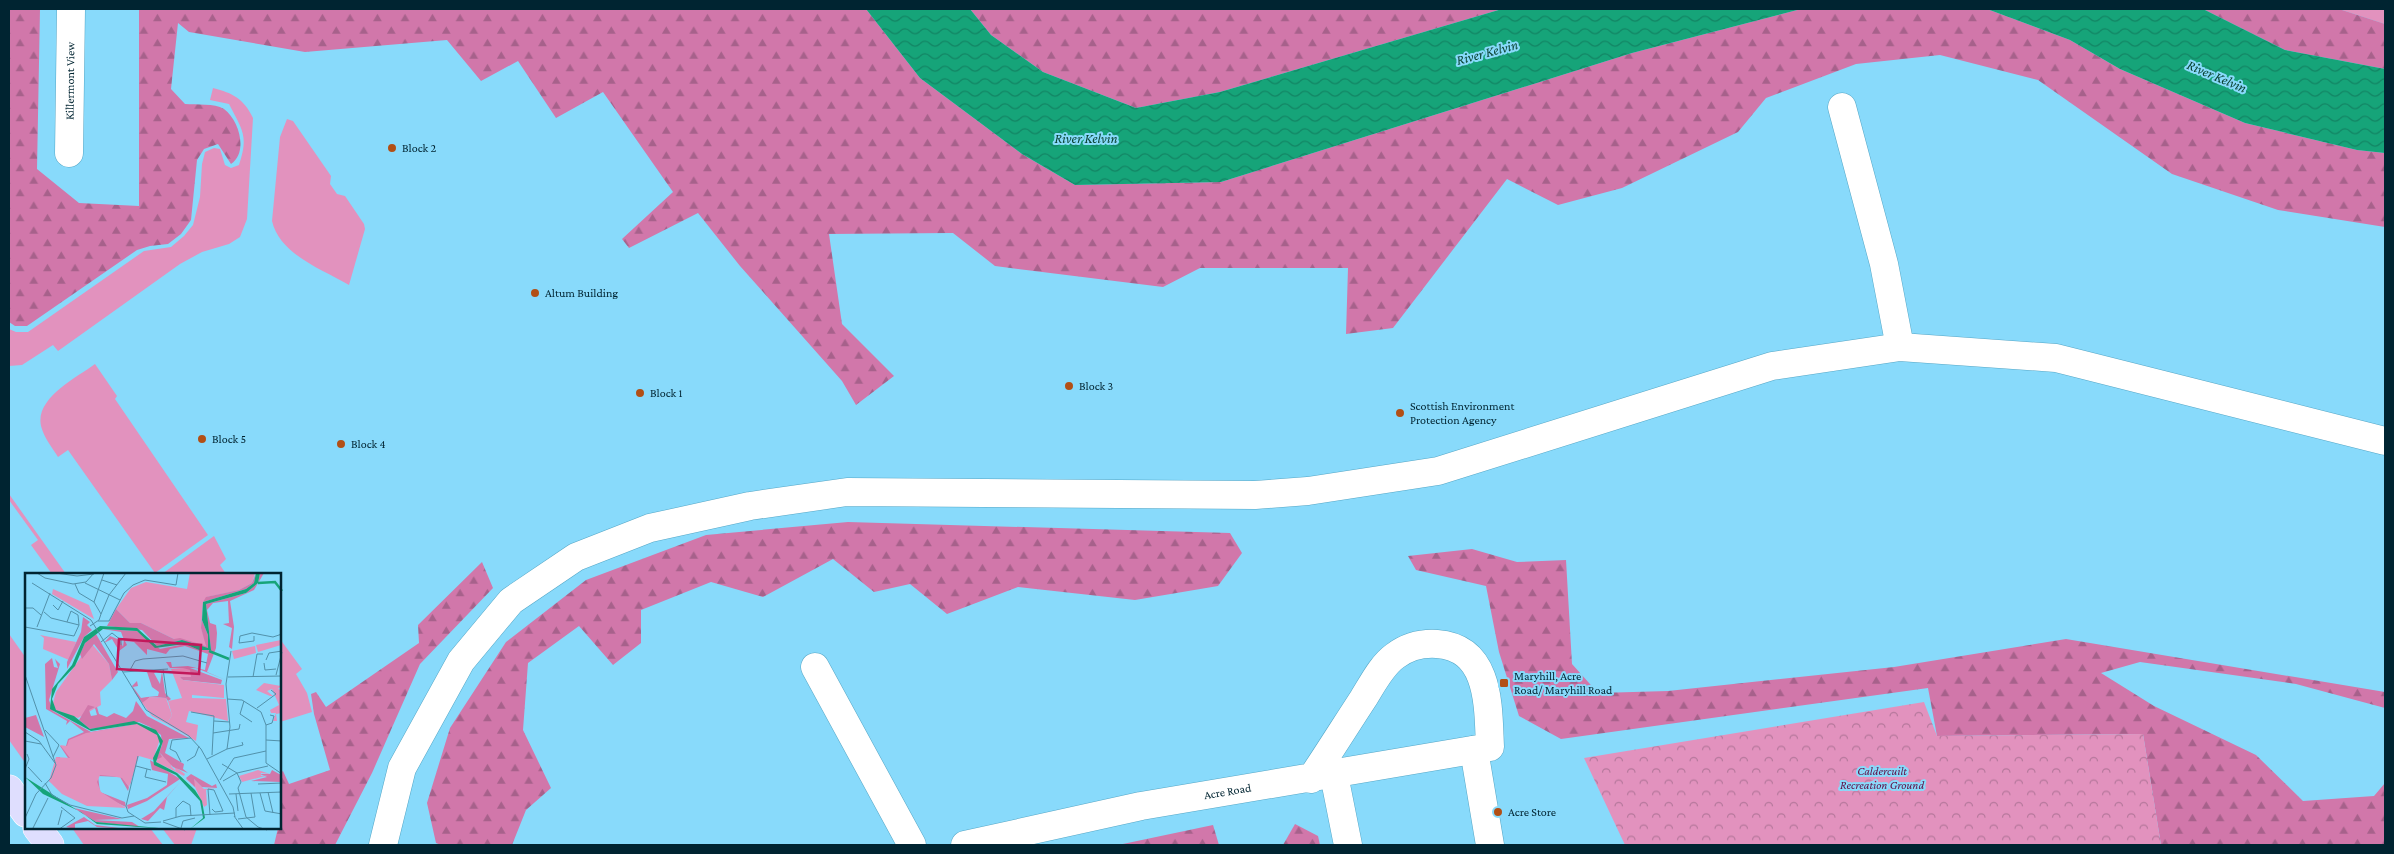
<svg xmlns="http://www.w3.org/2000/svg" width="2394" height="854" viewBox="0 0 2394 854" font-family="'Crimson Pro',serif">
	<defs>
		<pattern id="forest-firs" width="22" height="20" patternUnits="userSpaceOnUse" patternTransform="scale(1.25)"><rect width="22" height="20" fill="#d177aa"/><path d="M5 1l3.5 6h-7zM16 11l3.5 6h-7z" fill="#a7618b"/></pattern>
		<pattern id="park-crowns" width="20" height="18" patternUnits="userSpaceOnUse" patternTransform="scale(1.25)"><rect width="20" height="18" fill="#e292be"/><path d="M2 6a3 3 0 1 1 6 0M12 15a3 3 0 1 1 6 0" fill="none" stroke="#b5779b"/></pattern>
		<pattern id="water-waves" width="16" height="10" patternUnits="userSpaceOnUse" patternTransform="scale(1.25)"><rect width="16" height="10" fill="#16a479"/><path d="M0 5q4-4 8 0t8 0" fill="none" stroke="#128564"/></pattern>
	</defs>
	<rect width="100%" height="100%" fill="#88dafb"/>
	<g fill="#e292be">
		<polygon points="2339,9 2385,9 2385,24"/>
		<path d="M213,88C233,93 244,99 253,118L247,219L240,237L229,244L202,252L180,264L58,351L53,345L22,365L9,366V329L16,332H28L144,251L171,247L184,236L193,225L200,197L202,164L205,152L214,148L220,149L225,165L231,168L239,165C249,135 242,130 229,104L210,100Z"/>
		<path d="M287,119L293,121L331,176L330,184L337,194L345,196L364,224L365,229L349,285C322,269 280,255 272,221L280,137Z"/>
		<path d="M95,364L117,396L115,399L208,535L155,573L68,450L58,457C52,447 44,438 41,426C35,398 76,378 95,364Z"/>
		<polygon points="9,494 66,574 52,574 31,545 38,540 9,500"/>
		<polygon points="214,536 226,559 220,565 226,574 162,574"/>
		<polygon points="9,634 26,658 26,764 9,740"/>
		<polygon points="280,639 302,669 296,674 307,693 312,712 280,722"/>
		<polygon points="72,828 150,828 163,845 84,845"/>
		<polygon points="162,828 197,828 191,845 175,845"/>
	</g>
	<g fill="url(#forest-firs)">
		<path d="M9,9H40L37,169L79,203L139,206V9H866L920,78L1022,154L1075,185L1221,182L1632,53L1801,9H1987L2070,40L2120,69L2245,123L2357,150L2385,153V227L2278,210L2172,174L2038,80L1940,55L1856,64L1766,98L1738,132L1622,188L1558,205L1507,179L1393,328L1346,334L1348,268H1200L1163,287L995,266L953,233L829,234L842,324L894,376L856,405L842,381L740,266L698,213L629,248L622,239L673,192L603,92L556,118L518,61L481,81L447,40L305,52L189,32L178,23L171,89L185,104C197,105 214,103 224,109C240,121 248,153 231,164L218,144L204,149L197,160L191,220L181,234L168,244L150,246L137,250L27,326H15L9,322Z"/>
		<polygon points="970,9 1502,9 1220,92 1136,108 1043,72 991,35"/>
		<polygon points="2203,9 2339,9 2385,24 2385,69 2285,50"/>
		<polygon points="848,522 1230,533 1242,553 1218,586 1135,600 1018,587 947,614 910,584 874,592 833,559 763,597 711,582 641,610 641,643 613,665 579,626 528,663 523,730 551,788 526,810 512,845 441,845 436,843 427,803 450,728 506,642 586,580 706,535"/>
		<polygon points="1472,549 1517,562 1566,560 1572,664 1598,693 1668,691 1894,667 2066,639 2385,692 2385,708 2296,684 2140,662 2101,673 2154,706 2256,755 2303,801 2374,796 2385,783 2385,845 2161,845 2143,734 1937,736 1928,688 1561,739 1519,716 1499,652 1486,586 1416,570 1408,556"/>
		<polygon points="482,562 493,588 420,664 372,773 335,845 274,845 278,828 280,828 282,807 280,807 280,773 283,771 289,784 330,770 314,714 311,694 316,692 326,707 419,643 418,625"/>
		<polygon points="1295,824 1318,836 1320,845 1283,845"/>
		<polygon points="1213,825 1219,845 1118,845"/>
	</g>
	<polygon fill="url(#park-crowns)" points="1924,702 1937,736 2143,734 2161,845 1625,845 1584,758"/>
	<g fill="url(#water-waves)">
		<polygon points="866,9 970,9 991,35 1043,72 1136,108 1220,92 1502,9 1801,9 1632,53 1221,182 1075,185 1022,154 920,78"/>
		<polygon points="1987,9 2203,9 2285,50 2385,69 2385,153 2357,150 2245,123 2120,69 2070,40"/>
	</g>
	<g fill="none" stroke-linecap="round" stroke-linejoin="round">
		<g stroke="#54a6c6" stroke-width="29">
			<g id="minor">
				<polyline points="1842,107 1884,264 1900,347"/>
				<path id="s1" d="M69,153L71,9"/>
				<polyline points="815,667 912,845"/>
				<polyline points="1474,750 1490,845"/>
				<polyline points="1334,775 1348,845"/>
				<polyline points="383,845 402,768 461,661 511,601 576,557 650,528 750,506 847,492 1255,495 1308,491 1438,471 1772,366 1900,347 2056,358 2385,441"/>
				<path id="s2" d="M965,845L1141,806L1490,747C1488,707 1491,648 1437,644C1422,643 1407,647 1395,656C1381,666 1372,685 1363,699C1346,725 1329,752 1311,779"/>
			</g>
		</g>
		<g stroke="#fff" stroke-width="29">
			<g id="major">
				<polyline points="9,789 26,813"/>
				<polyline points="37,828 50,845"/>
			</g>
		</g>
		<use href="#minor" stroke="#fff" stroke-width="28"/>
		<use href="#major" stroke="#dfdefe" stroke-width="28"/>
	</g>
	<g fill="#b24f15" stroke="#88dafb" stroke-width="2">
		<circle cx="392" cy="148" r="5"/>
		<circle cx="535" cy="293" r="5"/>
		<circle cx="1069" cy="386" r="5"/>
		<circle cx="640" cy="393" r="5"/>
		<circle cx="1400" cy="413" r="5"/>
		<circle cx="202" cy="439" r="5"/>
		<circle cx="341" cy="444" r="5"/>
		<rect x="1499" y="678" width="10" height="10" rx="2.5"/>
		<circle cx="1498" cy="812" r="5"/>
	</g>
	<g text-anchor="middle" stroke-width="4" stroke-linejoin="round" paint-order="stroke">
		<g font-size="12" fill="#002431" stroke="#88dafb">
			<text dy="4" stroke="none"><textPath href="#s1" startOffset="72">Killermont View</textPath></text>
			<text dy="4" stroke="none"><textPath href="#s2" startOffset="268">Acre Road</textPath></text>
		</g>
		<g font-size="12" fill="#002431" stroke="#88dafb" text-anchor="start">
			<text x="402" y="152">Block 2</text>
			<text x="545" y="297">Altum Building</text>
			<text x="1079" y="390">Block 3</text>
			<text x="650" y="397">Block 1</text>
			<text x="1410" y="410">Scottish Environment<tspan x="1410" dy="14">Protection Agency</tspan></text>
			<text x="212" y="443">Block 5</text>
			<text x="351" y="448">Block 4</text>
			<text x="1514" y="680">Maryhill, Acre<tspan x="1514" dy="14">Road/ Maryhill Road</tspan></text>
			<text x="1508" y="816">Acre Store</text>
		</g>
		<g font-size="12" font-style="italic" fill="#610f45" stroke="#88dafb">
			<text x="1882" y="775">Caldercuilt<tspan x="1882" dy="14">Recreation Ground</tspan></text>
		</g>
		<g font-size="14" font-style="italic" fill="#073f2d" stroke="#88dafb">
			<text transform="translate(1487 52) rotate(-15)" y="5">River Kelvin</text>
			<text transform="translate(2217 76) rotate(23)" y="5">River Kelvin</text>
			<text x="1086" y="143">River Kelvin</text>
		</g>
	</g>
	<g transform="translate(25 573)">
		<rect width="256" height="256" fill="#88dafb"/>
		<path d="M165,0H230L227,10L214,17L182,24L178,29L176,55L182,73L149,66L116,50H105L91,36L106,15L121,9L162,16ZM15,62L51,69L44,87L18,76L19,65ZM66,70L84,91L87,107L75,119L76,132L53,145L31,137L28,130L31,119ZM230,73L231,80L209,86L207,78ZM239,110L256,113L253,116L256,117V140L251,141L252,148H248L251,140H246L245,137L254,132L247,116L242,118L248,123H245L231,117ZM135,181L148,190L146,193L151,198L149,193L160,201L159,203L131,189ZM164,205L168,212L169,206L179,216L191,215L181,217L182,232L179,234L170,214L161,206Z" fill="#e292be"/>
		<path d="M231,0L229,10L221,16L178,29L177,47L183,62V75L172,74L157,67L132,73L117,57L82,53L91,36L105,50H116L149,66L155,65L181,73L176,55L178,29L181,24L214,17L227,10ZM235,0H239L229,17L205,28L209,54L207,76L204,74L207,55L198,51L204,50L203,28L188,30L182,37L185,50L191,52L192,60L191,75L182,99L201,107L171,95H165L197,107L196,111L158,107L155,105L158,95H145L141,89H146L147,94L163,93L180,97L183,81L160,73L145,76L141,81L122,76V82L109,69L100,68L102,72L94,78L87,66L79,70L85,63L95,67L98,74L99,67L96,59L78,56L112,58L135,76L160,71L174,77H186L181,31L221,20L233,10ZM58,44L65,49L62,52L67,57L59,64L42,96V89L56,59ZM71,61L93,99L87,107L84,91L69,71L57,86L55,81L60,70ZM27,85L29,94L33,95L30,86L35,91L24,127L28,138L66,159L112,151L132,162L134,165L130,164L133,168L116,178L121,162L116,166L113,161L108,164L109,167L114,165L115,168L110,177H102L114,180L105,212L104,207L98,205L104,214L103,218L95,204L73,203L75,219L100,229L101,234L41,206L30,209V212L24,208L32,195L31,184H35V190L32,206L41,205L49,194L35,173H41L43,166L59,159L45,148L41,152L42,148L21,136L20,91ZM80,179L109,184L104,203L80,199L79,187L76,185ZM133,98L129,100L135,111L137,98L140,120L146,126L143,128L141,125L125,124L118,131L110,120L107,113L112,108L113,113L108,114L116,125L122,124L133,123L134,119L127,114L122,99ZM111,128L122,143L164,165L144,166L140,180L159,191L158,196L163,200L148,194L135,180L137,184L131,187L137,172L136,162L125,154L114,149L65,156L54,147L63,132L70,134L64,137L66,143L72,142L70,135L72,134L74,141L82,144L89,140L101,145L108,138ZM11,142L19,164L0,154V145ZM125,187L155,206L122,228L103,236L102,232L122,225L142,212L143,201L127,197ZM247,197L256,202V209L226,208L242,204L235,201H245ZM166,201L187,213L191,211L192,215L177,214L169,206L170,214L161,205ZM156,208L142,224L139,237L135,235L123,248L116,246L129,238ZM49,235L97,246L69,247L107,249L115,254L71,249ZM59,244L70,252L102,256L72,254L63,248L50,251V256L41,254Z" fill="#d177aa" fill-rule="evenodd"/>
		<path d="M28,16L64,32L69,46L27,21ZM256,67V72L233,79L231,72ZM158,95L165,97L166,104H155L158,107L199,112V125L167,122V125L201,126L203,148L164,138L161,149L173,152L171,168L142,151L147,142L143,128L157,125L146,96ZM112,151L129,159L135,166L128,187L114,183L104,214L97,205L86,203L75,202L72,209L76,219L101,235L62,233L37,221L24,208L31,184L45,185L35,172L42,173L44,167L61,160ZM233,197L245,201L236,200V203L244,202L217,209L214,203Z" fill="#e292be"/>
		<path d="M125,124L141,125L147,142L142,151L127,143L117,130Z" fill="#e292be"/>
		<path d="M231,0H235L233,10L221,20L181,31L186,77H174L160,71L130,75L112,58L78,56L60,70L50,93L33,111L27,126L31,137L49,143L65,156L109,148L131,157L138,168L131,189L152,200L170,217L177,228L180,245L165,256L178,245L175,228L151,202L129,192L128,185L135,171L132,162L112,151L66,158L25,136L27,116L47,92L59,64L75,53L112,55L132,73L157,67L183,75V62L177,47L178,29L221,16L229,10ZM0,204L71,249L144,256L72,251L56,239L18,221Z" fill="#16a479"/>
		<path fill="none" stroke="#16a479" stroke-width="2.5" d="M233,10L250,9L257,18M184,78L204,86"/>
		<path fill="none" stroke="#5291aa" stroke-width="1" d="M12,0L20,5L48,11L61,9L69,0M31,0L52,3L69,1M77,7L92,12M7,10L66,47L121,137L164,163L176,176L208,234L210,244M60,10L95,27M50,11L54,20L69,29L76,41L74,47L65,53M69,29L79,0M28,32L33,37L38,28M0,35H8L16,42M19,39L26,45L54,52M76,41L84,22L101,0M73,48H84L99,20L108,12L120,7L151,12L153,0M0,54L49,63L54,52L53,42L46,38L42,49M12,54L25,20M229,63V68L214,70L215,63L227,60L248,64L257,61M76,69L87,60L96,67V72M241,87L244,80L257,78M239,90L240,97L251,96M138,96L142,124M105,97L110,88L118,86L158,83L182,90M98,99L143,96M0,102L31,192L26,205L11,221L0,245M251,102L257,79M203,104L257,103M228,104L232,81H238M202,126L217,127L236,139L241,152V190L257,201M219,128L215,141L227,149M232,135L251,121L246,117M166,139L189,143L187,182M189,148L205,149M241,152L247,150L249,143L245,142M20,157L34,172L28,184M0,159L14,168L30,190M188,160L214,156L215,151M241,167L257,168M0,168L16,171M202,176L218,172L217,169M113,183L101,233L103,239L120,250M182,186L202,176L205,154L201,111L206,78M162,188L170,183L174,173M156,189L151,179L145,176L147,167L166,165M197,191L212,200L216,209M111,193L126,197M3,194L17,209M0,196L4,186L2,181M122,196L120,204L141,209M195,207L209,185L241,178M198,208L212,200L243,193M216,209L213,215L221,244L233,254L242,257M20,210L27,222L45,232L97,245L109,243M233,211L257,210M243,219L248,240M235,220L240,238L257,241M204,221L257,219M211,221L213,238M185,242L183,216L189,217L198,238L190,239L187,236M209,243L219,257M151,244V235L158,228L165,232L166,243M213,246L230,244L226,220M138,248L156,243L210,240M138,249L160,257M120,250L136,249M33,252L37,237M156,255L158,248L170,245M7,257L23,225M33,257L50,245L36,234"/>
		<path fill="#c2185b" fill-opacity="0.15" stroke="#c2185b" stroke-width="2.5" d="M94,66L176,72L174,101L92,96Z"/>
		<rect width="256" height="256" fill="none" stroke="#002431" stroke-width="2.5"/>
	</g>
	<rect width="2394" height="854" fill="none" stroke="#002431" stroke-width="20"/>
</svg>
